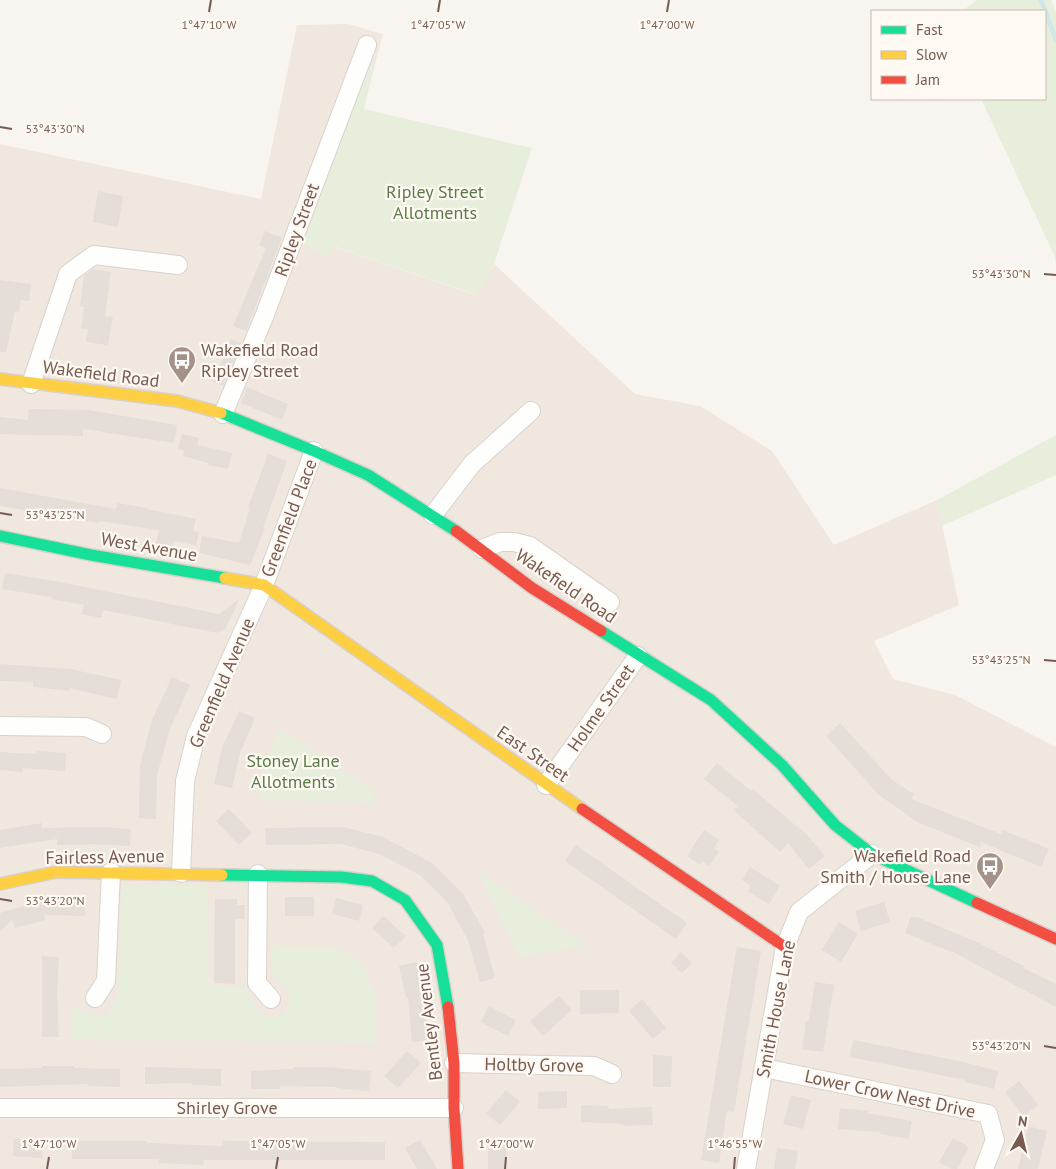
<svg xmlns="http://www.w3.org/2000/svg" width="1056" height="1169" viewBox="0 0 1056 1169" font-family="'PT Sans',sans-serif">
	<rect width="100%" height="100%" fill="#f8f5f0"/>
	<polygon fill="#f0e7de" points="348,24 383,34 375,64 368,68 327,256 332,246 476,295 494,264 635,394 700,406 772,451 834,545 937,500 959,605 874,641 893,679 955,695 1056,747 1056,1169 0,1169 0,144 261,199 297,25"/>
	<g fill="#e8eedc">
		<polygon points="977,0 1051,0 1056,12 1056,263 1054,255 981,99 1045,99 1045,11 962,11"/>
		<polygon points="375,64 364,109 532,148 494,264 477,295 333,246 327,256 303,244 368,68"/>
		<polygon points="1056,435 1056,475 942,526 937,500"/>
		<polygon points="279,728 375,792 373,803 259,799 266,757"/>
		<polygon points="478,872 585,945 519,957"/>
		<polygon points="122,885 207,886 208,985 247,989 255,1006 268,1018 283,1016 291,1002 286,986 272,975 271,946 337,948 363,964 375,996 376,1043 72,1038 73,1003 87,1014 106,1016 118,998"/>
	</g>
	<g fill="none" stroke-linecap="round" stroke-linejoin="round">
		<polyline stroke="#d2e8e8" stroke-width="5" points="1041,0 1056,40"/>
	</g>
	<g fill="#e5ddd8">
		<polygon points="98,191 123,196 118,227 93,222"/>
		<polygon points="265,231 282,238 246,331 233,326 266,248 259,245"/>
		<polygon points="93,269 111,272 105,316 113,317 108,345 86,342 88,329 81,328 84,307 80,307 84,276"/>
		<polygon points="0,280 31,284 29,301 21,300 19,312 15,311 6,352 0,352"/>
		<polygon points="231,339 241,343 223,386 213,382"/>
		<polygon points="247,387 288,404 282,420 241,403"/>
		<polygon points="29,409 88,410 177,425 174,443 83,429 83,436 0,434 0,417 28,420"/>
		<polygon points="182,434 199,438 197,445 232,453 228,469 208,465 208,463 183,456 184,451 178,449"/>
		<polygon points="268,454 287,461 263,528 265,528 250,565 199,553 202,536 239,543 250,508 248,507"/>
		<polygon points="0,488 116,509 117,503 147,508 147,509 196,519 193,531 199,532 196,545 174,541 172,548 156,544 159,530 99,521 99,523 0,506"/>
		<polygon points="5,573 55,581 219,614 239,599 226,628 217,633 103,610 101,618 82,614 84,605 51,599 52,597 2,589"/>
		<polygon points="0,664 70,669 121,680 117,699 69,688 69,691 33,687 33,682 0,681"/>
		<polygon points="172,677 190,685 170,729 157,775 156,819 139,818 140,766 152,720"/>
		<polygon points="239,711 255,718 240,753 232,788 214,784 222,748"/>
		<polygon points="840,723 892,780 914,794 911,799 1001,834 1003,830 1049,849 1041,867 981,842 980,847 919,823 879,795 826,736"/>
		<polygon points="36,751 66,753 65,771 23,768 22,772 0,770 0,752 36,754"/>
		<polygon points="717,763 751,791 753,789 808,836 825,856 809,869 788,843 780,852 734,810 738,806 704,779"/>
		<polygon points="229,809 252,833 239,845 216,821"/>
		<polygon points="42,823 42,828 100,827 131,829 130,846 88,844 89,845 57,845 57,839 0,848 0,830"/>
		<polygon points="343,827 383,837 432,863 463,894 485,933 483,934 495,978 480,982 468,940 447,902 420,875 379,854 341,844 266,845 265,828"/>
		<polygon points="704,830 719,840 714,848 719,852 709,866 702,861 700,865 687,856"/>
		<polygon points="576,845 687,923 676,939 565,861"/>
		<polygon points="750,867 780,886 769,904 748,891 751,886 742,880"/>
		<rect x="285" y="897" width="29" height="19"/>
		<polygon points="54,898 85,898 85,916 44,915 45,920 15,928 12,920 0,931 0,913"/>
		<polygon points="336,898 363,905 359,921 332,914"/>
		<polygon points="215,899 237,899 237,905 245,905 245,919 235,919 235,984 214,983"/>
		<polygon points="884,902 890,922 861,931 855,911"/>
		<polygon points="383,916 406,936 394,948 372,928"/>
		<polygon points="911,917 917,917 979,943 1024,966 1023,968 1056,984 1056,1007 951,951 951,952 905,933"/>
		<polygon points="839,922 858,934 841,962 822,950"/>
		<polygon points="737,947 761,951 734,1112 727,1111 719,1163 701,1160"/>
		<polygon points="681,952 692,963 682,973 671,963"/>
		<polygon points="42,956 59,957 57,993 59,1037 42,1037"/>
		<polygon points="417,962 425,996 428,1041 412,1042 408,997 406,998 399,966"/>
		<polygon points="815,982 834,985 823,1052 802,1049 806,1021 809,1021"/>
		<polygon points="580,990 619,990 619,1013 580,1014"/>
		<polygon points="559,996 572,1010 543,1036 530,1021"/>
		<polygon points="642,999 666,1028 653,1039 629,1011"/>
		<polygon points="489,1006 516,1020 508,1036 481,1022"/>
		<polygon points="853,1040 959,1061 998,1071 994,1089 965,1082 965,1080 850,1057"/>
		<polygon points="407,1051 421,1063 398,1088 384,1076"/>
		<polygon points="653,1055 672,1056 671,1087 653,1087"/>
		<polygon points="42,1066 74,1066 74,1068 120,1069 120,1087 88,1086 88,1084 0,1087 0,1069 42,1068"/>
		<polygon points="145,1067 221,1069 221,1086 192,1085 192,1083 145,1084"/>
		<polygon points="294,1067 325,1067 371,1071 369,1091 337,1088 337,1087 279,1086 280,1089 251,1089 251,1071 294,1069"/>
		<polygon points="1019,1081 1038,1105 1023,1116 1005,1092"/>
		<polygon points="506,1090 520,1102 500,1125 486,1113"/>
		<polygon points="567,1091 567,1108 538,1109 538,1092"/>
		<polygon points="791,1095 811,1100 803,1129 783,1124"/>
		<polygon points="581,1105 609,1106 608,1109 652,1107 653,1125 623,1126 623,1124 581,1122"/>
		<polygon points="840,1108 869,1111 868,1113 912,1121 909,1139 880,1134 881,1132 838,1129"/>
		<polygon points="1028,1126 1047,1131 1038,1169 1018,1169"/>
		<polygon points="953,1138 969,1147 957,1169 952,1169 939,1162"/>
		<polygon points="14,1139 43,1141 42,1158 13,1156"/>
		<polygon points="420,1140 437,1169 417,1169 405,1148"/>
		<polygon points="72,1141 146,1141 146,1143 223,1146 223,1141 385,1142 385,1160 204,1160 203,1165 159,1163 159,1159 72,1159"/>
		<polygon points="506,1142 506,1169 488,1169 488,1143"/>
		<polygon points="777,1148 798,1151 795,1169 774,1169"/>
	</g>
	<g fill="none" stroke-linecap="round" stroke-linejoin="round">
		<g stroke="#d8d2ce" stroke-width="20">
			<g id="street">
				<polyline points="31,384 68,274 94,255 178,265"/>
				<polyline points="223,414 264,317 367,45"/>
				<polyline points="433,515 472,464 531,411"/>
				<polyline points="482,549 500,542 514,542 530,546 610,602"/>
				<polyline points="0,726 86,727 102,734"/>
				<polyline points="546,785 638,656"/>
				<polyline points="181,873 185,781 196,736 264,585 314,451"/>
				<polyline points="258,874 257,983 271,999"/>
				<polyline points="95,998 106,981 111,872"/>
				<polyline points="454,1063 594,1066 612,1074"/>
				<polyline points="764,1068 988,1114 995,1140 984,1169"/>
				<polyline points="0,1108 454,1108"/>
				<polyline points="746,1169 785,947 799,912 872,854"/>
			</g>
		</g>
		<g stroke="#d8d0cc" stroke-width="14">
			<g id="fast">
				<polyline points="221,413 314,451 368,475 456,531"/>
				<polyline points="0,536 91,555 225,578"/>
				<polyline points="601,631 711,700 782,765 835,825 872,854 977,903"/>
				<polyline points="222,875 341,877 372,881 405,900 437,945 448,1007"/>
			</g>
		</g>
		<g stroke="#d8d0cc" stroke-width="14">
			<g id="slow">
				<polyline points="0,379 177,401 221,413"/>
				<polyline points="225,578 264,585 582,809"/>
				<polyline points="0,884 56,872 222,875"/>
			</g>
		</g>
		<g stroke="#d8d0cc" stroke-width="14">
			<g id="jam">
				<polyline points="456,531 532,588 601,631"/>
				<polyline points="582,809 785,947"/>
				<polyline points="977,903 1056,939"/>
				<polyline points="448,1007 454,1063 454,1108 458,1169"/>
			</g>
		</g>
		<use href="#street" stroke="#fefefd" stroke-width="18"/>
		<use href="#fast" stroke="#16e098" stroke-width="11"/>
		<use href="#slow" stroke="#ffcf43" stroke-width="11"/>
		<use href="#jam" stroke="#f24e42" stroke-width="11"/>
	</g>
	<path fill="none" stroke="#775b50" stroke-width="2" d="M209,12L211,0M438,12L440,0M667,12L669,0M0,127L12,129M1044,274L1056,275M0,513L12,515M1044,660L1056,661M0,899L12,901M1044,1046L1056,1048M47,1169L49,1157M276,1169L278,1157M505,1169L506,1157M734,1169L735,1157"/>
	<defs>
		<g id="bus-pin" transform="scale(1.4375)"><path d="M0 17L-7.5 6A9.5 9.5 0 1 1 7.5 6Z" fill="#a49188" stroke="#fef9f3"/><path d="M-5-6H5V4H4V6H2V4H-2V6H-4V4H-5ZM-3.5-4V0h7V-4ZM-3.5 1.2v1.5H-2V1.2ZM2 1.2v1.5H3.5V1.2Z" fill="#fff"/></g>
	</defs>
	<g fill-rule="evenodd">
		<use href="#bus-pin" x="182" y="360"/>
		<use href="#bus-pin" x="990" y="866"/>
	</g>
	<g text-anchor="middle" stroke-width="4.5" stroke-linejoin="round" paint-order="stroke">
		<g font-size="18" fill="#5c7b49" stroke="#fef9f3">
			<text x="435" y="198">Ripley Street<tspan x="435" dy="21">Allotments</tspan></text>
			<text x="293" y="767">Stoney Lane<tspan x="293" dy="21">Allotments</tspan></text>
		</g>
		<g font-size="18" fill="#775b50" stroke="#fef9f3">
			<text transform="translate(297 230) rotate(-70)" y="6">Ripley Street</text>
			<text transform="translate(101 374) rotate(7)" y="6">Wakefield Road</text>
			<text transform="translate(289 518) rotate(-69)" y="6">Greenfield Place</text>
			<text transform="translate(149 547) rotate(10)" y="6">West Avenue</text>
			<text transform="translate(566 586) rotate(34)" y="6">Wakefield Road</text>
			<text transform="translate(222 683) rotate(-67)" y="6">Greenfield Avenue</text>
			<text transform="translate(601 708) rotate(-55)" y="6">Holme Street</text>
			<text transform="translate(533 754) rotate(35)" y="6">East Street</text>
			<text transform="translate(105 857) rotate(-1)" y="6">Fairless Avenue</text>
			<text transform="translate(776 1009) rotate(-79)" y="6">Smith House Lane</text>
			<text transform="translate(429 1022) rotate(-97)" y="6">Bentley Avenue</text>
			<text transform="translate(534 1065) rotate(1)" y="6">Holtby Grove</text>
			<text transform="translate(890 1094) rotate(12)" y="6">Lower Crow Nest Drive</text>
			<text x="227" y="1114">Shirley Grove</text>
		</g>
		<g font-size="18" fill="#775b50" stroke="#fef9f3" text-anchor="start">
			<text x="201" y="356">Wakefield Road<tspan x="201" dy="21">Ripley Street</tspan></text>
			<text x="971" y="862" text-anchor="end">Wakefield Road<tspan x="971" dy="21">Smith / House Lane</tspan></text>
		</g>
	</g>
	<g font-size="12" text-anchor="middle" fill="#775b50" stroke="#fef9f3" stroke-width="4.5" stroke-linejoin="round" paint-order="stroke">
		<text x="209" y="29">1°47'10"W</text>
		<text x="438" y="29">1°47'05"W</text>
		<text x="667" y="29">1°47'00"W</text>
		<text x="55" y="133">53°43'30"N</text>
		<text x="1001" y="278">53°43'30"N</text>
		<text x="55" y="519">53°43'25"N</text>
		<text x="1001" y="664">53°43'25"N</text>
		<text x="55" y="905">53°43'20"N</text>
		<text x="1001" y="1050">53°43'20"N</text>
		<text x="49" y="1148">1°47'10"W</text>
		<text x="278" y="1148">1°47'05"W</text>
		<text x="506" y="1148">1°47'00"W</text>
		<text x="735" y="1148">1°46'55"W</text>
	</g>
	<rect x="871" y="10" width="175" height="90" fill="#fef9f3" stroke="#c8bab2"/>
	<rect x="881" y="26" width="25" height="8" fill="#16e098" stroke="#c8bab2"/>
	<text x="916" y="35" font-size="15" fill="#775b50">Fast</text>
	<rect x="881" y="51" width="25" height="8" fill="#ffcf43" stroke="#c8bab2"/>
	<text x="916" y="60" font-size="15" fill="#775b50">Slow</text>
	<rect x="881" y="76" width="25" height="8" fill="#f24e42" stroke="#c8bab2"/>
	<text x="916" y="85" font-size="15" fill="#775b50">Jam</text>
	<g transform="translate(1021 1134) rotate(8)" stroke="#fef9f3" stroke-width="4" paint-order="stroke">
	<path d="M0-4L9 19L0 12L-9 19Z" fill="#775b50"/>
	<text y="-8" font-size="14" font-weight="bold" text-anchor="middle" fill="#775b50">N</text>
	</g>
</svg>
